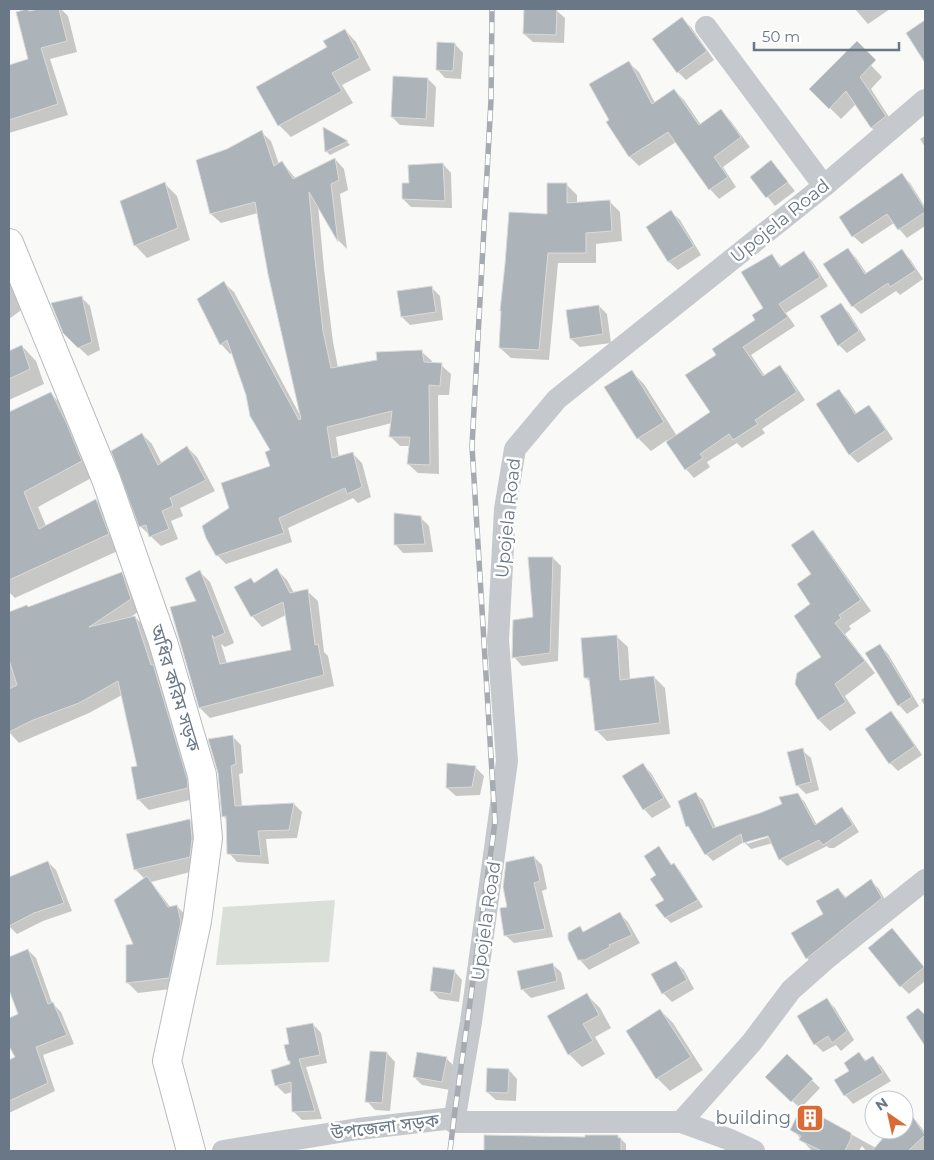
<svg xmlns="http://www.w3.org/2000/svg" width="934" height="1160" viewBox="0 0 934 1160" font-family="Montserrat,'Noto Sans Bengali',sans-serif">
	<rect width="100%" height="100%" fill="#f9f9f7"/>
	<polygon fill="#dae0d8" points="335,900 329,962 216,965 223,907"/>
	<g fill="#0003" fill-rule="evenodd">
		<polygon points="44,9 61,9 68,16 77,52 50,59 68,115 9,133 9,102 13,101 9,88 9,66 29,60 30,12"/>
		<polygon points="525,9 556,10 565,18 564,43 533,42 524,34"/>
		<polygon points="855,9 890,9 868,24"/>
		<polygon points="682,19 691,27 714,60 686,80 678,72"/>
		<polygon points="345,30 356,42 371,70 342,85 353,103 291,137 279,125 329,48"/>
		<polygon points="455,44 463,53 461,79 445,78 437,69"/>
		<polygon points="867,61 882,77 871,89 896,128 884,139 872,128 856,104 841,119 817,95"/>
		<polygon points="629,63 639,72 655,103 674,90 684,100 701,125 720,111 730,120 750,147 723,167 736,187 719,199 710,189 676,142 639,166 630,157 608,122 610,121"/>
		<polygon points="428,79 436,87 434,127 400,125 392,117"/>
		<polygon points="325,129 347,142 350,145 330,155 326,151"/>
		<polygon points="261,132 271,141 279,164 282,162 296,179 335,159 344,169 348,190 340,194 347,249 339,241 318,205 324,269 333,342 338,368 422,352 432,361 432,364 441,365 451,374 449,395 438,395 439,474 418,473 408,464 410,446 400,446 391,437 392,423 336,437 339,458 353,454 362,463 371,497 358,503 353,498 288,528 292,542 226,564 217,555 231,508 271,467 272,450 247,395 232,353 230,354 221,344 199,299 224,283 234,292 301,417 258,213 221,223 211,214 197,161 228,150"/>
		<polygon points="925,136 925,147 920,139"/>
		<polygon points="771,162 795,191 775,206 751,177"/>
		<polygon points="443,164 451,173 452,208 411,207 403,199"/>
		<polygon points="901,175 910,183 925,207 925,226 907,238 894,223 862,244 853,236"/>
		<polygon points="165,184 177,196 190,240 147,258 135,245"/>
		<polygon points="566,184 577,195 577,204 609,201 620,212 622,241 596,244 596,263 558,263 549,360 511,358 500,348 548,216"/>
		<polygon points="671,212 680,220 701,255 678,270 669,262 647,227"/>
		<polygon points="848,249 856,258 867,274 901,251 910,259 923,279 900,295 896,291 861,314 853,306"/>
		<polygon points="803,253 812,261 828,286 786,313 795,326 751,355 765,376 780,367 788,375 805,400 762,429 765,433 742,448 737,443 707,462 710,467 694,478 686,469 667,440 651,451 638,438 631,371 644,384 677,436 712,412 718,355 757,320 764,309 771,255 782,267"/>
		<polygon points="9,276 24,308 9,319"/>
		<polygon points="432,288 440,296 443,320 410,325 402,317"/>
		<polygon points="82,298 90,306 100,350 88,356 73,342"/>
		<polygon points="841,305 849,313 866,340 847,353 839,345"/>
		<polygon points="599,306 607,314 611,343 580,347 571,339"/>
		<polygon points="22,346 36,361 44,384 9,400 9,352"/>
		<polygon points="839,390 847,399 857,414 869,406 877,415 893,439 858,463 850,455"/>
		<polygon points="50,393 65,408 95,476 38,507 46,526 96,500 110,514 122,549 15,598 9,592 9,413"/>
		<polygon points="142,434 152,444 162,464 187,447 197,457 215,491 180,508 183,516 171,521 178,539 161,546 140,526"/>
		<polygon points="420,517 429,526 433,552 403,553 395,544"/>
		<polygon points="813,532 823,543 871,611 849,626 851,629 845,634 875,673 845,696 856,713 830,731 819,720 796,684 822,658 812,605"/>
		<polygon points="553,558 561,566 558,661 522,666 514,657 534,618"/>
		<polygon points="277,570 287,580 294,593 307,591 318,601 324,652 328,656 334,686 210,718 200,708 198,601 200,572 210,582 234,643 225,647 221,644 227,664 292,651 286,615 262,627 252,616 250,579 255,584"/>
		<polygon points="121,573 132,584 141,610 129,618 135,617 146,628 198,798 149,810 138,799 139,767 122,695 89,713 19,743 9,732 9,613 27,607 28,608"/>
		<polygon points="616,636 628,647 630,680 654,677 665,688 670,734 607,741 596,730 591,683 586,678"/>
		<polygon points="880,645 888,654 919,706 907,714 899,705"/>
		<polygon points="925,697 925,706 921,700"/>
		<polygon points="890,713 899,721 922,755 898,771 890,763"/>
		<polygon points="232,736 241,745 243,773 239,774 242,807 294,804 302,812 297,838 266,839 269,864 237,862 229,853 227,820 223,816"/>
		<polygon points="802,750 811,758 819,790 806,794 797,785"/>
		<polygon points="643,765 651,773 671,807 652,818 644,809"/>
		<polygon points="475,767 484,776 480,795 456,796 447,788"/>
		<path d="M696,794L703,800L716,828L761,814L784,804L797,795L804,801L817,825L842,809L849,816L859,832L834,848H829L827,846L787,866L780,859L773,843L751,849L744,842L713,861L706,854L692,831L688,826ZM774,833L775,835L747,844V841Z"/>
		<polygon points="190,820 202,833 202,869 151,882 171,908 177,906 187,917 179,988 138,993 127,982 135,945 145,879 136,870"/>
		<polygon points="659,848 673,866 674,865 680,871 703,907 671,923 665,917 665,901"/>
		<polygon points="534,857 542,865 547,889 542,891 553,937 514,943 505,935 508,908"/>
		<polygon points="48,862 56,870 72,911 43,921 17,934 9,926 9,878"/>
		<polygon points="871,881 879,889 889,907 815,967 807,958 792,934 824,915 838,889 847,898"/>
		<polygon points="619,913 628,922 640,943 589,970 581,961 568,934 580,928 585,933"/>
		<polygon points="900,938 925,968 925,981 909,994 901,986"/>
		<polygon points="28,950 36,958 52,1003 61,1012 74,1044 43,1055 55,1091 9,1113 9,1062 17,1057 9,1043 9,1019 19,1014 9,986 9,958"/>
		<polygon points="675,962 684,970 694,989 672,1002 663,993 653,975"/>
		<polygon points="552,964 561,972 565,989 531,998 522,989"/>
		<polygon points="454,971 462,980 459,1002 439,999 431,990"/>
		<polygon points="587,995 600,1008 611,1028 595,1037 605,1054 582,1067 569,1054"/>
		<polygon points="827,1000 835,1008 854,1040 841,1051 836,1045 823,1052 815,1044"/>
		<polygon points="660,1010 673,1023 703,1070 670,1091 657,1078 627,1031"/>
		<polygon points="313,1024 321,1033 327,1063 306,1067 322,1119 302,1120 294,1112 293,1092 285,1094 276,1085 291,1065 289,1061"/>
		<polygon points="387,1053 395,1062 390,1111 375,1110 367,1101"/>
		<polygon points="859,1054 867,1061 873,1058 881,1066 891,1081 853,1104 845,1095 836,1080 850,1071"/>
		<polygon points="787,1056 820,1088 802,1107 876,1148 891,1130 904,1130 904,1115 908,1111 925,1132 925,1151 866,1151 862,1146 859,1151 811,1150 792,1129 802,1110 775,1085"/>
		<polygon points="446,1058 454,1066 450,1090 422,1085 414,1077"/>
		<polygon points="509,1070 517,1079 516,1101 496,1100 487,1092"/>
		<polygon points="485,1136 586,1138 618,1136 626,1144 626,1151 485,1151"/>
	</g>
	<g fill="#acb3b9" stroke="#dbdbd9">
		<polygon points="27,9 29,11 39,9 59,9 67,41 41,48 58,104 9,120 9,65 28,59 16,12"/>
		<polygon points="524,9 557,9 556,35 523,34"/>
		<polygon points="682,17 707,51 677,73 652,39"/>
		<polygon points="925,20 925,63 906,33"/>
		<polygon points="345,29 360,58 332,73 342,91 278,126 256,87 327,47 323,41"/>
		<polygon points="857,41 876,60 860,77 886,116 871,128 846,91 829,109 809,89"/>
		<polygon points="437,42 455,43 453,71 436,70"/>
		<polygon points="629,61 652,104 674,89 699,125 721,109 741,137 714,157 728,177 709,190 668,132 629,157 606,122 609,120 589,84"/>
		<polygon points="393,76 428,78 426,119 391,117"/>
		<polygon points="323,127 348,141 325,152"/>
		<polygon points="262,130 274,166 282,161 293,179 335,158 339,180 331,184 338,242 309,192 315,259 323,331 331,368 377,360 376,352 422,350 424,362 442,363 440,386 429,385 430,465 407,464 410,437 389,437 392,411 327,427 332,458 353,452 362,487 347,494 345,488 279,518 284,533 216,556 206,538 202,526 229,508 221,483 270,466 265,452 270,450 250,416 246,395 227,340 220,345 197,299 224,281 299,420 301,419 268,274 255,202 210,214 196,160 227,149"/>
		<polygon points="771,160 788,182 766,198 750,177"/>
		<polygon points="443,163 445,201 402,199 402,183 409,183 408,165"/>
		<polygon points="902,173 925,209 925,212 898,230 887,214 852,237 839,217"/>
		<polygon points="165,182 178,228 134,246 120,201"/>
		<polygon points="547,183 567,183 567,203 610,200 612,231 586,233 586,253 548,253 539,350 499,348 501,311 500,311 505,264 509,212 547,214"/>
		<polygon points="671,210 694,246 668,262 646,227"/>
		<polygon points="848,248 865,274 902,249 916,270 890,287 888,283 852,307 823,264"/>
		<polygon points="804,251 820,277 779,304 788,317 743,347 763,376 780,365 797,392 755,420 758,424 733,440 729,434 700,454 703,458 685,470 666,442 710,412 685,375 716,355 712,349 755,320 752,315 763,308 741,272 772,254 780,267"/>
		<polygon points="432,286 436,312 401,317 397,291"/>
		<polygon points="82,296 92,342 78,348 63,333 51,303"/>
		<polygon points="841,303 859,331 838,346 820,316"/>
		<polygon points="599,305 603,334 570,339 566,310"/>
		<polygon points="22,345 30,369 9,379 9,351"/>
		<polygon points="632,370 664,422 637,439 604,387"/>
		<polygon points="839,389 855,414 869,405 886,430 849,455 816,404"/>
		<polygon points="51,392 66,422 82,461 24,492 39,529 96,499 109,534 9,580 9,412"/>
		<polygon points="142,433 158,465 187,446 206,480 170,498 173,506 162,511 169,529 149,537 146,525 139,527 111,451"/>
		<polygon points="394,513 421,516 425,544 394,545"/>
		<polygon points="813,530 861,600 839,615 841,618 835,623 865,661 835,684 846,702 818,720 795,684 797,673 821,657 794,616 810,604 797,584 811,574 791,545"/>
		<polygon points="528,557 553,557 550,653 512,658 513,620 533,617"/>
		<polygon points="277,568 290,593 308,589 315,645 318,644 324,675 199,708 170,607 196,601 185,578 200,570 225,633 214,638 212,635 220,664 291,650 283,602 251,617 234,587 251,578 254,583"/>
		<polygon points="122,572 131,599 89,627 135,616 151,665 153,664 187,778 188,788 137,800 131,767 137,766 118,681 79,703 33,720 9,732 9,689 17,685 9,660 9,612 27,605 28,607"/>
		<polygon points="617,635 620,680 654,676 660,723 595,731 589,678 584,678 581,638"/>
		<polygon points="880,644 912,697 898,706 865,653"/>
		<polygon points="891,711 915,746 889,764 865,729"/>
		<polygon points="233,735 236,764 231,766 235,806 294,803 289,830 258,831 261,856 227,854 226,816 222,817 218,773 208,739"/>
		<polygon points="803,748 811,782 796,786 787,752"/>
		<polygon points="447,763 476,766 472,787 446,788"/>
		<polygon points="643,763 664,798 643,810 622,776"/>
		<polygon points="696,792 713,828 760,813 782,804 779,797 798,793 815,825 842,807 853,825 823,845 819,840 779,860 768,836 743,843 741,834 705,855 688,826 686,827 678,801"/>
		<polygon points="190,819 192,838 190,857 134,870 126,834"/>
		<polygon points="659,846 671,865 674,863 698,900 665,918 655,905 664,900 650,879 656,875 644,856"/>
		<polygon points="534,856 540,881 534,883 545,929 504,936 500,910 500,908 507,907 503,887 506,862"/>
		<polygon points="48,861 64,903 34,913 9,926 9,877"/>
		<polygon points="147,876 168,907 177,905 181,922 169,978 126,983 126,945 133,944 114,900"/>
		<polygon points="871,879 882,898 806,959 791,933 823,914 816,901 838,888 845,898"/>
		<polygon points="620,912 632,935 609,945 610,947 585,960 578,960 568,939 568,933 580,926 583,932"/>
		<polygon points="892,928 924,967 900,987 868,948"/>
		<polygon points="28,949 48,1004 53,1002 67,1035 36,1047 48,1083 9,1101 9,1060 15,1057 9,1046 9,1018 18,1014 9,990 9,957"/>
		<polygon points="676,961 687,980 662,994 651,974"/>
		<polygon points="553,963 557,981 521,990 517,971"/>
		<polygon points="433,967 455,970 451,994 430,991"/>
		<polygon points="587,993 599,1015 583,1024 593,1041 568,1055 547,1016"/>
		<polygon points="827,998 847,1031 832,1043 828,1036 814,1045 797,1016"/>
		<polygon points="918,1008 925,1015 925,1046 906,1017"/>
		<polygon points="660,1009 691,1057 656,1079 626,1031"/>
		<polygon points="313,1023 320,1055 299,1059 315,1111 292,1112 291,1082 275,1086 271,1070 290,1064 290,1061 288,1061 284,1045 289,1044 286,1028"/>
		<polygon points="370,1051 387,1052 382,1103 365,1102"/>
		<polygon points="417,1052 447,1057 442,1082 413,1077"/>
		<polygon points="859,1052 865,1061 873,1056 883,1073 844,1096 834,1080 849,1071 844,1063"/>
		<polygon points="787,1054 813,1079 791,1102 765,1077"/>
		<polygon points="487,1068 509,1069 508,1093 486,1092"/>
		<polygon points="904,1104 925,1135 908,1151 872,1151 890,1130 904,1130"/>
		<polygon points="802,1106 851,1133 851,1138 845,1151 822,1151 799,1140 801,1136 790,1130"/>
		<polygon points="484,1135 585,1137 585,1135 618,1135 618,1138 621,1138 621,1151 484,1151"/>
	</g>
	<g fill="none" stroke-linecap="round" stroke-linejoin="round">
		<g stroke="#b8bcc0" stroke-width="30">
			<polyline id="secondary" points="9,243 106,479 163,642 202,775 208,838 197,921 167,1061 191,1151"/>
		</g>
		<g stroke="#c5c8cc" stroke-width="22">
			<polyline points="706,27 824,186"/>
			<polyline points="454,1122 471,1022 507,761 498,640 505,509 515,449 557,399 824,186 925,100"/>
			<polyline points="454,1122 681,1122 728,1139 754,1151"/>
			<polyline points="681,1122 752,1042 791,990 826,959 925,880"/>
			<polyline points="223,1151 358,1129 454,1118 454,1122"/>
		</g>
		<use href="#secondary" stroke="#fff" stroke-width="28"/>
		<g stroke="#a6abb1" stroke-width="5.5">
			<polyline id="rail" points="450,1151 454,1118 495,822 472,446 491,100 492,9"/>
		</g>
		<use href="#rail" stroke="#fff" stroke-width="4" stroke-dasharray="11" stroke-linecap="butt"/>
	</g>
	<defs>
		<g id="building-square" transform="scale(1.4375)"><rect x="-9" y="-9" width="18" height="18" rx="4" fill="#d96c36" stroke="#fff"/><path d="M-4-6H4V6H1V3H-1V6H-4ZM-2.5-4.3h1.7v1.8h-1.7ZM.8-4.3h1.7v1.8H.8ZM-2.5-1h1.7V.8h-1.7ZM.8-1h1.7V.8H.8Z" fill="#fff"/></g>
	</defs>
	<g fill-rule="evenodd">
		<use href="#building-square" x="810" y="1118"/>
	</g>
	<g text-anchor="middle" stroke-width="5" stroke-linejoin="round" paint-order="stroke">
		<g font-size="18" fill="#6a7786" stroke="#fff">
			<text transform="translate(780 221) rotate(-39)" y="6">Upojela Road</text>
			<text transform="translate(508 518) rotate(-84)" y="6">Upojela Road</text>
			<text transform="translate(175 688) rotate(73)" y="6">অধির করিম সড়ক</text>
			<text transform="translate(486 921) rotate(-82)" y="6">Upojela Road</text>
			<text transform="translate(385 1127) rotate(-7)" y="6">উপজেলা সড়ক</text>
		</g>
		<g font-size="18" fill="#6a7786" stroke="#fff" text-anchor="end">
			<text x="791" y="1124">building</text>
		</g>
	</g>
	<rect width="934" height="1160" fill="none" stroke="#6a7786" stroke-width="20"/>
	<g transform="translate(889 1115) rotate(326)"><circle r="24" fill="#ffffff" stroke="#c3c9cf"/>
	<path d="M0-4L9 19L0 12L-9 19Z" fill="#d96c36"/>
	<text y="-8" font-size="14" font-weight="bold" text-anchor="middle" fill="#6a7786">N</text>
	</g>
	<path d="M754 42v8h145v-8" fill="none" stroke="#6a7786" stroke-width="2.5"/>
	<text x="762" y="42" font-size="15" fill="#6a7786" stroke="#ffffff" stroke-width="4" paint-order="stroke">50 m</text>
</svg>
